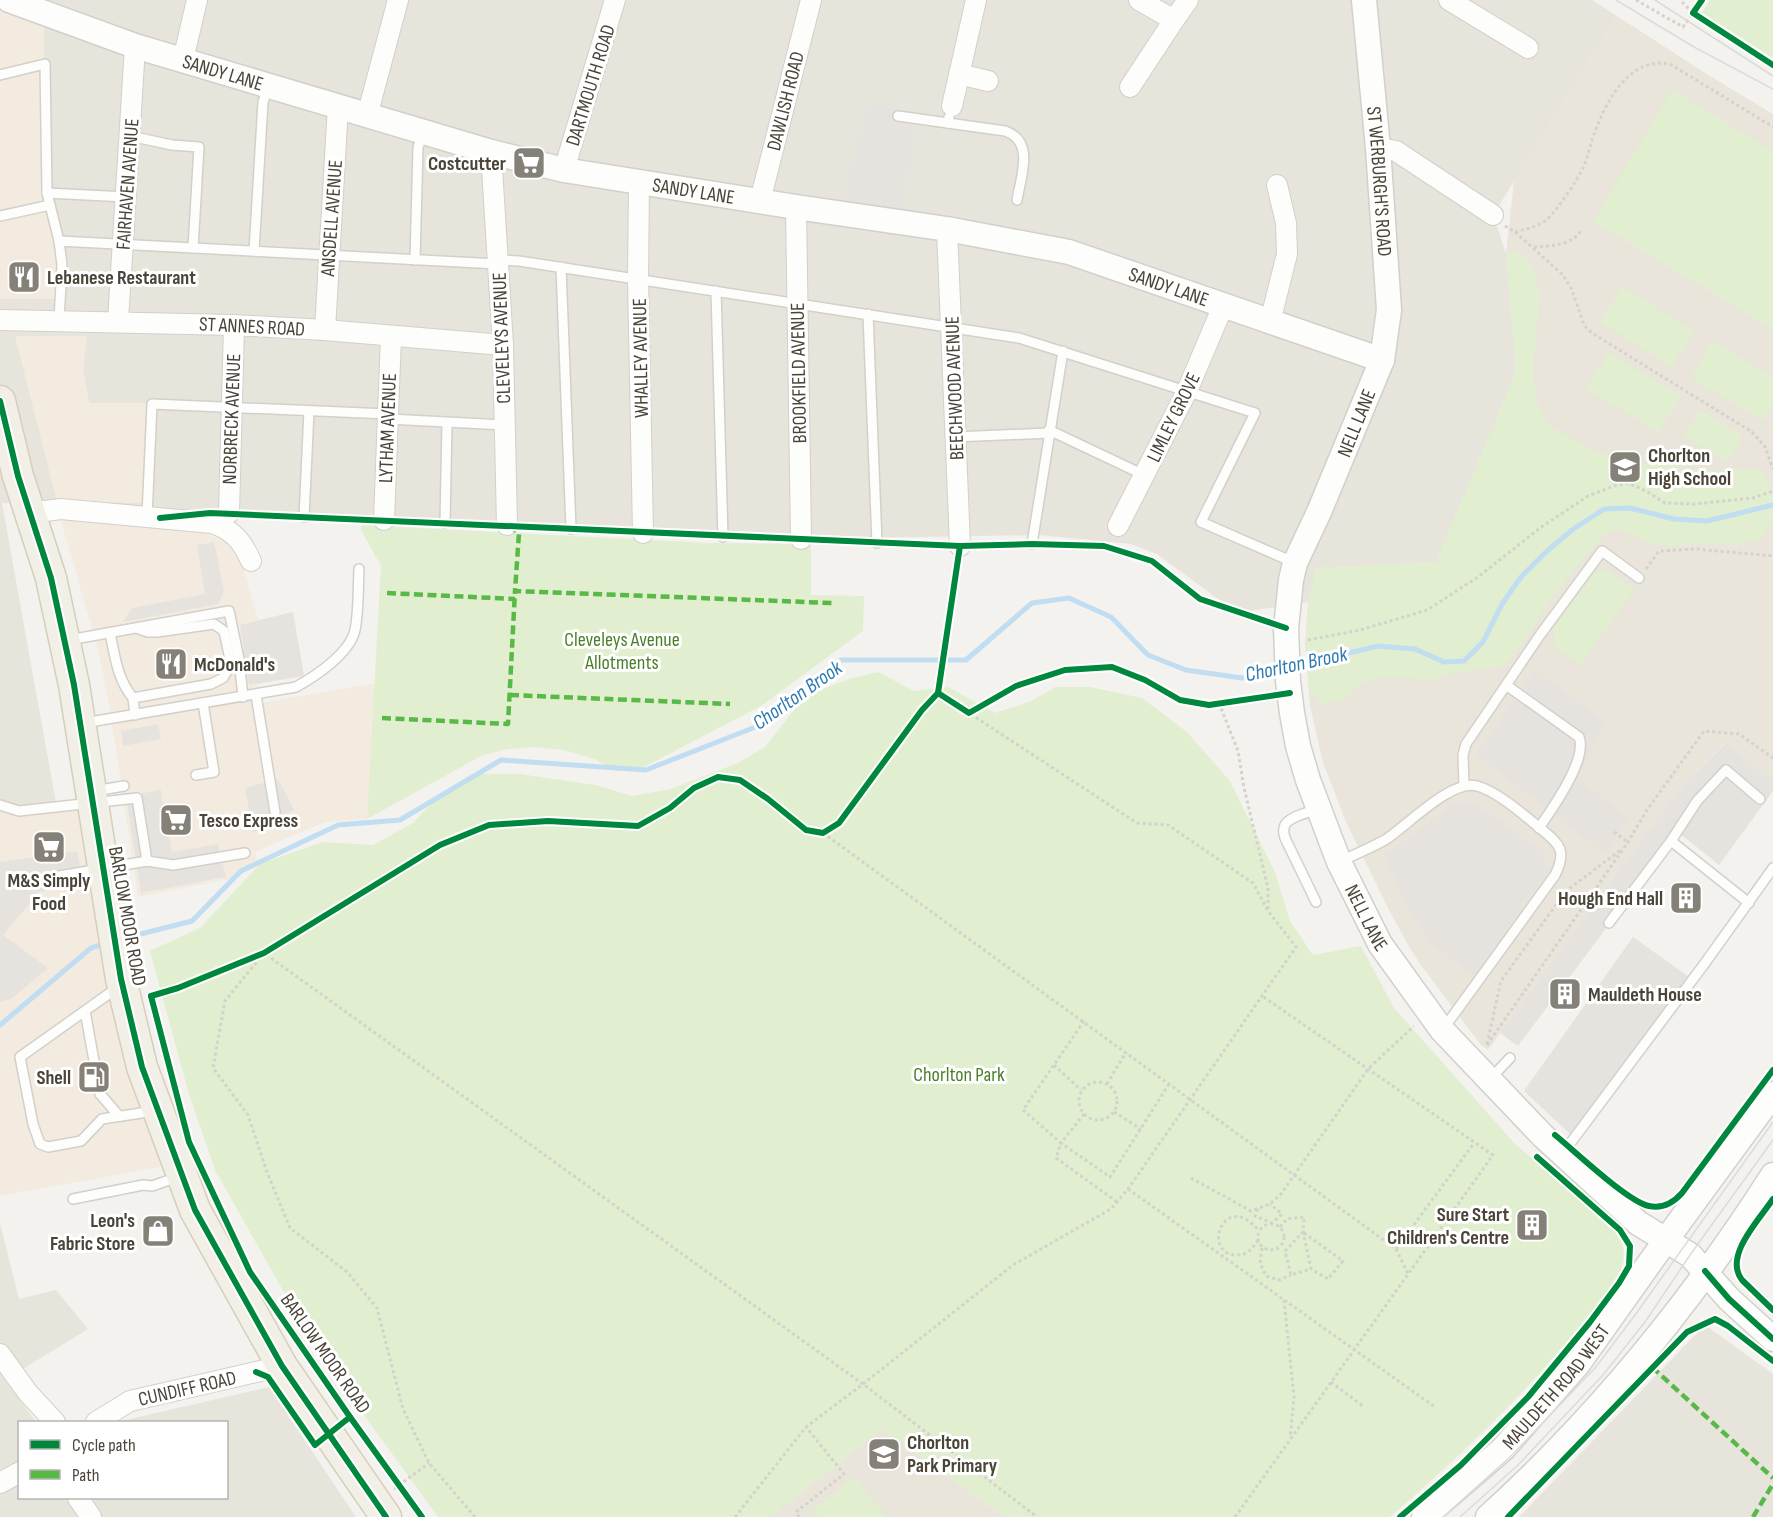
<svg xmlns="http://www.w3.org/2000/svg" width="1773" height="1517" viewBox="0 0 1773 1517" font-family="'Sofia Sans Condensed',sans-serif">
	<rect width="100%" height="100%" fill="#f4f2ee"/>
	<g fill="#e7e4dc" fill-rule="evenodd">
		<path d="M0,0H1592L1617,16L1493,215L1506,253L1516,372L1436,562L1317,568L1308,602L1250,611L1218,599L1157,554L1131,544L1039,535L801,539L2,503L56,803L16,809L0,804V299H55L44,194V25L0,11ZM15,336H86L83,370L89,403Z"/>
		<polygon points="0,1223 19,1299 56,1290 88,1329 5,1380 36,1422 20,1422 20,1498 226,1498 226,1422 125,1422 130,1419 269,1387 356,1517 0,1517"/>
		<polygon points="1705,1325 1773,1374 1773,1517 1519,1517"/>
	</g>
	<g fill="#f3ebdf">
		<polygon points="0,11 44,25 44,194 58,264 56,299 0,299"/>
		<polygon points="15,336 87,336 83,370 89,403 146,403 145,503 57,502"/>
		<polygon points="59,514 198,529 238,548 258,620 293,612 304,676 257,684 260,703 376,683 367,819 325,822 257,851 255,852 257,859 235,878 138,897 110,710 98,650"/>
		<polygon points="78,800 119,1030 161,1167 0,1196 0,804 16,809"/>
	</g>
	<g fill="#eae5da">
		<polygon points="1617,16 1705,73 1773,114 1773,782 1725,743 1684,783 1658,817 1488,1050 1481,1045 1423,968 1411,950 1391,914 1346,822 1323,763 1310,705 1305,645 1308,602 1316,568 1436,562 1516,372 1506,253 1514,181"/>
		<polygon points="882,1429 1005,1517 770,1517"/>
	</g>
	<g fill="#e1eecf">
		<polygon points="1710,0 1773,0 1773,58 1702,13"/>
		<polygon points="1672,90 1773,151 1773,329 1593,221"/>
		<path d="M1514,252L1521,254L1527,259L1533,269L1540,294L1533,369L1537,403L1550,426L1591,450L1633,461L1717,471L1758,469C1771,483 1773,493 1773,511C1773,552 1728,544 1700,544C1689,544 1678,547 1667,546C1650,545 1634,535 1618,529L1604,534L1555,593L1514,656L1502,666L1447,674L1435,680L1384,677L1359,684L1347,698L1324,705L1309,692C1306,648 1303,612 1316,568L1436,562L1516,372L1506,253Z"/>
		<polygon points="1622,287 1694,331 1672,367 1600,322"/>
		<polygon points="1712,341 1773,378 1773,404 1763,421 1691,378"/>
		<polygon points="1608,353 1681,396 1659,432 1586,389"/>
		<polygon points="1700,410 1743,436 1727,462 1684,436"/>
		<polygon points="361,525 708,543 811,544 811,595 864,596 863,631 761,706 644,767 617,771 594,759 564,750 534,747 508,749 483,755 367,819 381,566 361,530"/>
		<polygon points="1607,569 1635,590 1580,665 1554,646 1553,630 1594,572"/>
		<path d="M878,672L914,691L948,687L995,713L1029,702L1056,687H1090L1142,698L1187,732L1230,781L1275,872L1290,921L1313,955L1361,946L1394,1008L1516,1145L1619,1233C1624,1247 1626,1258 1620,1272C1612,1291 1595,1307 1582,1323C1526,1394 1458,1458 1390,1517H1005L882,1429L770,1517H438L364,1415L294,1310L215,1170L188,1091L150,951L200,928L260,864L323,842L373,845L413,823L441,793L472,774H520L596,785L632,796L671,789L738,763L765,747L794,710L810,694L849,679Z"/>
		<polygon points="854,1477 887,1517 817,1517 812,1510"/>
	</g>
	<g fill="#e6e3df">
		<polygon points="868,103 919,112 903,212 842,202"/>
		<polygon points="214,542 224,591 218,604 123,622 132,608 205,594 197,545"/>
		<polygon points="293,612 304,676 249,685 240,625"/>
		<polygon points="1535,669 1606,723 1577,778 1630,818 1604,853 1476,755"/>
		<polygon points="158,724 161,739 123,746 121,731"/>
		<polygon points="1726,743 1773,782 1773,791 1719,865 1678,832 1518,1046 1500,1033 1658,817 1684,783"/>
		<polygon points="278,779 294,810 253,833 245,788"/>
		<polygon points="161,790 172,852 218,844 226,877 141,893 126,796"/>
		<polygon points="1464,801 1473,803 1546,854 1542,860 1551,867 1474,977 1431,943 1409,909 1384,856 1451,806"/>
		<polygon points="77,851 83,882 39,892 3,935 48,968 11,999 0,1002 0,862"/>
		<polygon points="1633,937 1689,977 1570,1134 1524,1091"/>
	</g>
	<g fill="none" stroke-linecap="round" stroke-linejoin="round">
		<g stroke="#c0ddf1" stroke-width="5">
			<polyline points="1295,666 1378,646 1415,649 1444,662 1464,661 1483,642 1502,604 1521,577 1546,552 1572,530 1604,509 1630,508 1674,519 1707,521 1773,505"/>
			<polyline points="125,938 192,921 241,871 338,825 400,820 501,760 646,770 763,724 841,660 966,660 1032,603 1069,598 1111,617 1148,655 1186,670 1242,678 1280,669"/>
			<polyline points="0,1025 91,948 107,943"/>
		</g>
		<g stroke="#d2d0cb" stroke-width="12">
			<g id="service">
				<polyline points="0,75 45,64 47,193 59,241"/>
				<polyline points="898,116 948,123 949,117"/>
				<path d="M948,123L1005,131C1035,141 1021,176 1017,200"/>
				<polyline points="130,136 172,145 199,147 193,248"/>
				<polyline points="47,193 126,197"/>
				<polyline points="0,216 50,205"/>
				<polyline points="254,251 263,102 268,88"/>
				<polyline points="415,260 418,147 423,134"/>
				<polyline points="498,260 519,261 1019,338 1255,413 1201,522 1293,562"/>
				<polyline points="561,267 571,529"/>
				<polyline points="716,291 723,537"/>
				<polyline points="868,314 877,543"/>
				<polyline points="59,320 62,265 59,241 498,264"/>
				<polyline points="388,419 505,425"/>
				<polyline points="1049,430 1144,475"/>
				<polyline points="955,437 1049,433"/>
				<polyline points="147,517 152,404 388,414"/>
				<polyline points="304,517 309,411"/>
				<polyline points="445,523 447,423"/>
				<polyline points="1032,544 1063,351"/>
				<path d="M110,633C115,656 117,679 133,698"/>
				<polyline points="69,640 229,611 239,659 243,697"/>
				<path d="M1506,685L1579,737C1588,759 1552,809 1539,828"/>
				<polyline points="256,695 275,812"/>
				<polyline points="135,715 133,698 211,684 223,678 231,664 224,631 214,624 157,632 148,632 139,629"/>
				<path d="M84,723L296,687C316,676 350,653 355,630C359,610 358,588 359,569"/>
				<polyline points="196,775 214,772 203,703"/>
				<polyline points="1464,785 1463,755 1466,744 1540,635 1602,551 1639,578"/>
				<polyline points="94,791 124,786"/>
				<polyline points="0,805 19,811 137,798 147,861"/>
				<polyline points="1671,841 1749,903"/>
				<path d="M1339,862C1354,855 1370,848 1385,840C1407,826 1451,779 1477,786C1497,791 1525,816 1541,829C1560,844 1567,851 1555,875L1444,1028"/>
				<polyline points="59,876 147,861 173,865 245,853"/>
				<path d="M1316,902L1285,838C1284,835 1283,832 1284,828C1285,817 1310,812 1319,809"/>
				<polyline points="1609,923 1671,841 1697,801 1726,770 1760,799"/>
				<polyline points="117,988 20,1057 33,1124 40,1144 48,1147 81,1141 102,1119 154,1111"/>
				<polyline points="85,1011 100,1094 119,1116"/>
				<polyline points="1490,1079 1510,1058"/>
				<polyline points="1563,1153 1705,963 1773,868"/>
				<polyline points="73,1199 143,1185 152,1186 178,1177"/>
			</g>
		</g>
		<g stroke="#d2d0cb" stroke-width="22">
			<g id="minor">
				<polyline points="1139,0 1174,20 1188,0"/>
				<polyline points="1449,0 1528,48"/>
				<polyline points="183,60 197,0"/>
				<polyline points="959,74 988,81"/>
				<polyline points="1130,87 1174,20"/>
				<polyline points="952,106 976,0"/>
				<polyline points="367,116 398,0"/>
				<polyline points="1378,148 1396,151 1493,215"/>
				<polyline points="491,152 503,345 507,525"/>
				<polyline points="564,170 615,0"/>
				<polyline points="639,182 638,279 643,533"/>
				<polyline points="760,201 811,0"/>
				<polyline points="796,207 801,539"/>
				<polyline points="947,229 960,546"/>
				<polyline points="0,320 234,325 325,330 503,345"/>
				<polyline points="118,321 135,46"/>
				<polyline points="1270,322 1287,254 1286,223 1277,185"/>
				<polyline points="325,330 338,106"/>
				<path d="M29,513L61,509L212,523C233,530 242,541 251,561"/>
				<polyline points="229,513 234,325"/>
				<polyline points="384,520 391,336"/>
				<polyline points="1118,526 1187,391 1223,306"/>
				<polyline points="0,1354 28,1393 55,1422"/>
				<polyline points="96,1422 130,1401 282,1366"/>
				<polyline points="0,1483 20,1472"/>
				<polyline points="78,1498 91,1517"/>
			</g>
		</g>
		<g stroke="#d2d0cb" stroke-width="27">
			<g id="tertiary">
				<path id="s1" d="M9,0L135,46L491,152L564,170L796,207L947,229L1069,252L1382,360"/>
				<path id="s2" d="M1364,0L1378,148L1389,310L1382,360L1319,512L1295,563L1291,580L1286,628L1288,681L1292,713L1298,746L1308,780L1339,862L1380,944L1442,1030L1543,1136L1638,1223L1690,1255L1729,1299L1773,1339"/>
				<path id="s3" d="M1424,1517L1503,1449L1578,1364L1666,1240L1773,1094"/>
				<path d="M1488,1517C1598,1417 1693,1300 1773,1175"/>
			</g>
		</g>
		<g stroke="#d6cebb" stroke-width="33">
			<polyline id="primary" points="0,401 18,476 51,578 74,685 121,979 142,1067 195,1210 282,1366 386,1517"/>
		</g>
		<g stroke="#d3d2cc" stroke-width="3" stroke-dasharray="3 3" stroke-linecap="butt">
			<polyline points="1636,0 1683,27 1693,13 1680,0"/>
			<polyline points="1505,226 1515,232 1563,275 1572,290 1584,325 1592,333 1752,432 1765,447 1773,469"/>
			<path d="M1515,232C1526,229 1536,227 1545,221C1555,214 1578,179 1583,168C1588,157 1590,144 1595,132C1606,101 1630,56 1670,64L1773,127"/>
			<path d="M1534,247C1550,246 1570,246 1581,231"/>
			<polyline points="1646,569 1659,551 1696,549 1773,556"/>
			<polyline points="1308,640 1360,630 1427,610 1478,577 1540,528 1588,496 1614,486 1628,483 1646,491 1665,503 1694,504 1753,498 1773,491"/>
			<polyline points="1219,703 1238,751 1244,788 1268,888 1268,909"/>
			<polyline points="1614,832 1628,842"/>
			<polyline points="823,833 1396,1249 1408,1274"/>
			<polyline points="1084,1021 1023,1110 1061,1143 1056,1158 1117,1202"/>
			<polyline points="1487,1044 1501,981 1566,891 1622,849"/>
			<polyline points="1487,1045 1628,842 1647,810 1704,731 1739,734 1773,758"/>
			<polyline points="1054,1065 1081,1090"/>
			<circle cx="1098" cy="1101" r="19"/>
			<polyline points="1107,1084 1126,1052"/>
			<polyline points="1114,1112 1141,1129"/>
			<polyline points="1084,1114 1061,1143 1110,1177 1169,1084"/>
			<polyline points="1191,1178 1251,1211 1270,1204 1281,1194 1368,1069 1414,1026"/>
			<polyline points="1128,1189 1435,1407"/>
			<polyline points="1258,1209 1255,1216 1272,1223 1282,1214 1270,1204"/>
			<circle cx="1271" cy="1237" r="13"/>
			<polyline points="1280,1227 1287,1219 1304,1217 1303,1232 1285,1251 1291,1275 1311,1269 1303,1232"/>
			<polyline points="1304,1233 1343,1261 1328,1279 1311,1269"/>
			<path d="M1258,1240C1252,1249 1247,1256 1235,1255C1201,1252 1225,1189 1259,1231"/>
			<polyline points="1262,1248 1260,1263 1266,1276 1279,1280 1291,1275"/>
			<polyline points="1396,1249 1474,1143"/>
			<polyline points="1284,1300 1294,1397 1290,1438"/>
			<polyline points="1331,1382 1364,1407"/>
			<polyline points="394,1489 429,1463"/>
			<polyline points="475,1517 429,1463 403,1409 377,1308 347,1272 290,1228 267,1172 248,1115 213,1068 225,1001 264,953 863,1384 1037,1517"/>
			<polyline points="735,1517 806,1427 863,1384 1013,1265 1111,1209 1128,1189 1296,947 1268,911 1253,883 1168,825 1137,823 969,713"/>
			<polyline points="799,1517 796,1512 844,1474 806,1427"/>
			<polyline points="1235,1517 1493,1155 1262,996"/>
		</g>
		<use href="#service" stroke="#fdfdfc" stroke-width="9"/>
		<use href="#minor" stroke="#fdfdfc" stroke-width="20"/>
		<use href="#tertiary" stroke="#fdfdfc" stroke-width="24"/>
		<use href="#primary" stroke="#f2efe6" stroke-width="30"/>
		<g stroke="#dbdbda" stroke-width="1.5">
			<polyline points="1616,0 1694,47 1773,89"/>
			<polyline points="1655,0 1773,76"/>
			<polyline points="1443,1517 1510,1457 1595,1368 1635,1315 1773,1122"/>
			<polyline points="1460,1517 1518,1465 1603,1375 1645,1322 1690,1255 1773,1140"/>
		</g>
		<g stroke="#58b947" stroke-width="4.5" stroke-dasharray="9 4.5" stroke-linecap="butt">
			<polyline points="509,526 519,533 515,591 832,603"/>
			<polyline points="387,593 515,599"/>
			<polyline points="510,695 730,704"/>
			<polyline points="382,718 508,724 515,591"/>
			<polyline points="1652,1367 1773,1478"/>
			<polyline points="1753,1517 1773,1484"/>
		</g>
		<g stroke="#fff" stroke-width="10">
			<g id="cycleway">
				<polyline points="1702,0 1693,13 1773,65"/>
				<polyline points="0,401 18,476 51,578 74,685 121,979 142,1067 195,1210 282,1366 386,1517"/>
				<polyline points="160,518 210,513 960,546 1032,544 1104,546 1152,561 1200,599 1286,628"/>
				<polyline points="938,693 969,713 1016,686 1065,670 1112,667 1145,680 1180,700 1209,705 1290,693"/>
				<polyline points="151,996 178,988 264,953 440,845 489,825 548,821 638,826 670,808 694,788 718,777 740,780 768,799 806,830 823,833 839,823 922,710 938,693 960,546"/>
				<polyline points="151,996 189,1142 250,1272 350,1417 422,1517"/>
				<path d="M1555,1135C1576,1152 1627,1201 1649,1206C1663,1209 1674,1202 1682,1193L1773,1070"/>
				<path d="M1773,1199C1760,1219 1723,1256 1742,1280L1773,1310"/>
				<polyline points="1705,1271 1729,1299 1773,1339"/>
				<polyline points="256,1372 268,1377 315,1445 350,1417"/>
				<polyline points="1400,1517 1461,1465 1528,1397 1590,1322 1619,1283 1629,1266 1630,1246 1620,1230 1537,1157"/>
				<polyline points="1508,1517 1687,1332 1715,1319 1728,1326 1773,1361"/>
			</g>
		</g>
		<use href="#cycleway" stroke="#00873e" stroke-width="6"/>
	</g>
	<defs>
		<g id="supermarket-square" transform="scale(1.725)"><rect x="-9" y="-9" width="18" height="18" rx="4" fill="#868178" stroke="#fff"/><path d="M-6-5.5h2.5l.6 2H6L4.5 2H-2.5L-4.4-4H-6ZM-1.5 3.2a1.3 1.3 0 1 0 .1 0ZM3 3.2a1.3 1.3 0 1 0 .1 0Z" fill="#fff"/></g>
		<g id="restaurant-square" transform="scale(1.725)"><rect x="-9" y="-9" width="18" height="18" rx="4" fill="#868178" stroke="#fff"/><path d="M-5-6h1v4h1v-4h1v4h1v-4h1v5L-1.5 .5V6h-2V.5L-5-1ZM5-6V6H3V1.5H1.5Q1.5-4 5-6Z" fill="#fff"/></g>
		<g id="school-square" transform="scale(1.725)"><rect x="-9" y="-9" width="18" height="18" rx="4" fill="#868178" stroke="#fff"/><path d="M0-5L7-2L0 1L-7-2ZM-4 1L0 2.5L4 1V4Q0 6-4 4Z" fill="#fff"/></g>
		<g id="building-square" transform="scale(1.725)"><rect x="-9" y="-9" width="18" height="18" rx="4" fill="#868178" stroke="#fff"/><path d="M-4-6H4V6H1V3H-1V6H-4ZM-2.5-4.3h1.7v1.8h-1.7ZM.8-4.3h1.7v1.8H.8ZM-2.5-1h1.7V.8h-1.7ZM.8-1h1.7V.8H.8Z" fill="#fff"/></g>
		<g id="fuel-square" transform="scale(1.725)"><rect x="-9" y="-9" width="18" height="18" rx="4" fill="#868178" stroke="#fff"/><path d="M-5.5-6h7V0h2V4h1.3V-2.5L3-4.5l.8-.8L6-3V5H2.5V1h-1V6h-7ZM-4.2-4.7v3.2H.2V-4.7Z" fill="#fff"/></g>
		<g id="shop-square" transform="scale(1.725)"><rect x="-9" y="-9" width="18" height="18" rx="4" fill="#868178" stroke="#fff"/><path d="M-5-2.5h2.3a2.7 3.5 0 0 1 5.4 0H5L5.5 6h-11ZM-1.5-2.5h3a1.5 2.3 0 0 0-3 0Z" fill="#fff"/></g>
	</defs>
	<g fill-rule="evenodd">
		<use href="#supermarket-square" x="529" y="163"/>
		<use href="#restaurant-square" x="24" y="277"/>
		<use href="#school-square" x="1625" y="467"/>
		<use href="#restaurant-square" x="171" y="664"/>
		<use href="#supermarket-square" x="176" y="820"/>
		<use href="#supermarket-square" x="49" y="847"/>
		<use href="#building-square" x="1686" y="898"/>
		<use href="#building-square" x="1565" y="994"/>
		<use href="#fuel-square" x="94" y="1077"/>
		<use href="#building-square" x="1532" y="1225"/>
		<use href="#shop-square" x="158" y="1231"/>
		<use href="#school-square" x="884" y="1454"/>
	</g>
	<g text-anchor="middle" stroke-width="6" stroke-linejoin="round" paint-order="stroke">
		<g font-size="20" fill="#4b4439" stroke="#fff">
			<text dy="7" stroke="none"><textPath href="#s1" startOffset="226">SANDY LANE</textPath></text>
			<text transform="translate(590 85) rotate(-73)" y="7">DARTMOUTH ROAD</text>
			<text transform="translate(785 101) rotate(-76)" y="7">DAWLISH ROAD</text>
			<text dy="7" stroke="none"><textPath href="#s2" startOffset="182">ST WERBURGH'S ROAD</textPath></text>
			<text transform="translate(127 184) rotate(-86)" y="7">FAIRHAVEN AVENUE</text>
			<text dy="7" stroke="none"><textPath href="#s1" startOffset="712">SANDY LANE</textPath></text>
			<text transform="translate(331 218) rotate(-86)" y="7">ANSDELL AVENUE</text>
			<text dy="7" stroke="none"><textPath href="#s1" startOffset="1198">SANDY LANE</textPath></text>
			<text transform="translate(252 326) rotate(3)" y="7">ST ANNES ROAD</text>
			<text transform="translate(501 338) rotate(-92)" y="7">CLEVELEYS AVENUE</text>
			<text transform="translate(640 358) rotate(-91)" y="7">WHALLEY AVENUE</text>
			<text transform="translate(798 373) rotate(-91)" y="7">BROOKFIELD AVENUE</text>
			<text transform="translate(954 388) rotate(-92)" y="7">BEECHWOOD AVENUE</text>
			<text transform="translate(1173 417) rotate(-64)" y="7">LIMLEY GROVE</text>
			<text transform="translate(231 419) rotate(-88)" y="7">NORBRECK AVENUE</text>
			<text transform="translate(1356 423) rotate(-68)" y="7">NELL LANE</text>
			<text transform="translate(387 428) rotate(-88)" y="7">LYTHAM AVENUE</text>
			<text transform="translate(128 916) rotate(80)" y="7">BARLOW MOOR ROAD</text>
			<text dy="7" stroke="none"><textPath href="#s2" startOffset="952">NELL LANE</textPath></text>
			<text transform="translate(326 1353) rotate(55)" y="7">BARLOW MOOR ROAD</text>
			<text dy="7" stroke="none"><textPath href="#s3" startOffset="186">MAULDETH ROAD WEST</textPath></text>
			<text transform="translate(187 1388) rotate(-13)" y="7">CUNDIFF ROAD</text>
		</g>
		<g font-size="20" font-weight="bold" fill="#4b4439" stroke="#fff" text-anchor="start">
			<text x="506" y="170" text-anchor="end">Costcutter</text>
			<text x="47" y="284">Lebanese Restaurant</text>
			<text x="1648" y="462">Chorlton<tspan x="1648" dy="23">High School</tspan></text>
			<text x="194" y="671">McDonald's</text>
			<text x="199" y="827">Tesco Express</text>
			<text x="49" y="887" text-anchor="middle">M&amp;S Simply<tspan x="49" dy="23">Food</tspan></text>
			<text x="1663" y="905" text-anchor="end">Hough End Hall</text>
			<text x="1588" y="1001">Mauldeth House</text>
			<text x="71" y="1084" text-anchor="end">Shell</text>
			<text x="1509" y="1221" text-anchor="end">Sure Start<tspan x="1509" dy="23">Children's Centre</tspan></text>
			<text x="135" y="1227" text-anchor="end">Leon's<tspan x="135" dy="23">Fabric Store</tspan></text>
			<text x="907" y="1449">Chorlton<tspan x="907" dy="23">Park Primary</tspan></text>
		</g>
		<g font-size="20" fill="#4a7f2a" stroke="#fff">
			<text x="622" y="646">Cleveleys Avenue<tspan x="622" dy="23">Allotments</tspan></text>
			<text x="959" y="1081">Chorlton Park</text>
		</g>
		<g font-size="21" font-style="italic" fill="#2e7ab2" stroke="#fff">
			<text transform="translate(1296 664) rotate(-12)" y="7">Chorlton Brook</text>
			<text transform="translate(797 695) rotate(-35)" y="7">Chorlton Brook</text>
		</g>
	</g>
	<rect x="18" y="1421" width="210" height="78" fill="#ffffff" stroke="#b7b4b0" stroke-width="1.5"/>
	<rect x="30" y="1440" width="30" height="9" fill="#00873e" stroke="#b7b4b0" stroke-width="1.5"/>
	<text x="72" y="1451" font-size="18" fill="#4b4439">Cycle path</text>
	<rect x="30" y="1470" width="30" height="9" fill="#58b947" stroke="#b7b4b0" stroke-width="1.5"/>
	<text x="72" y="1481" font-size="18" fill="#4b4439">Path</text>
</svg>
